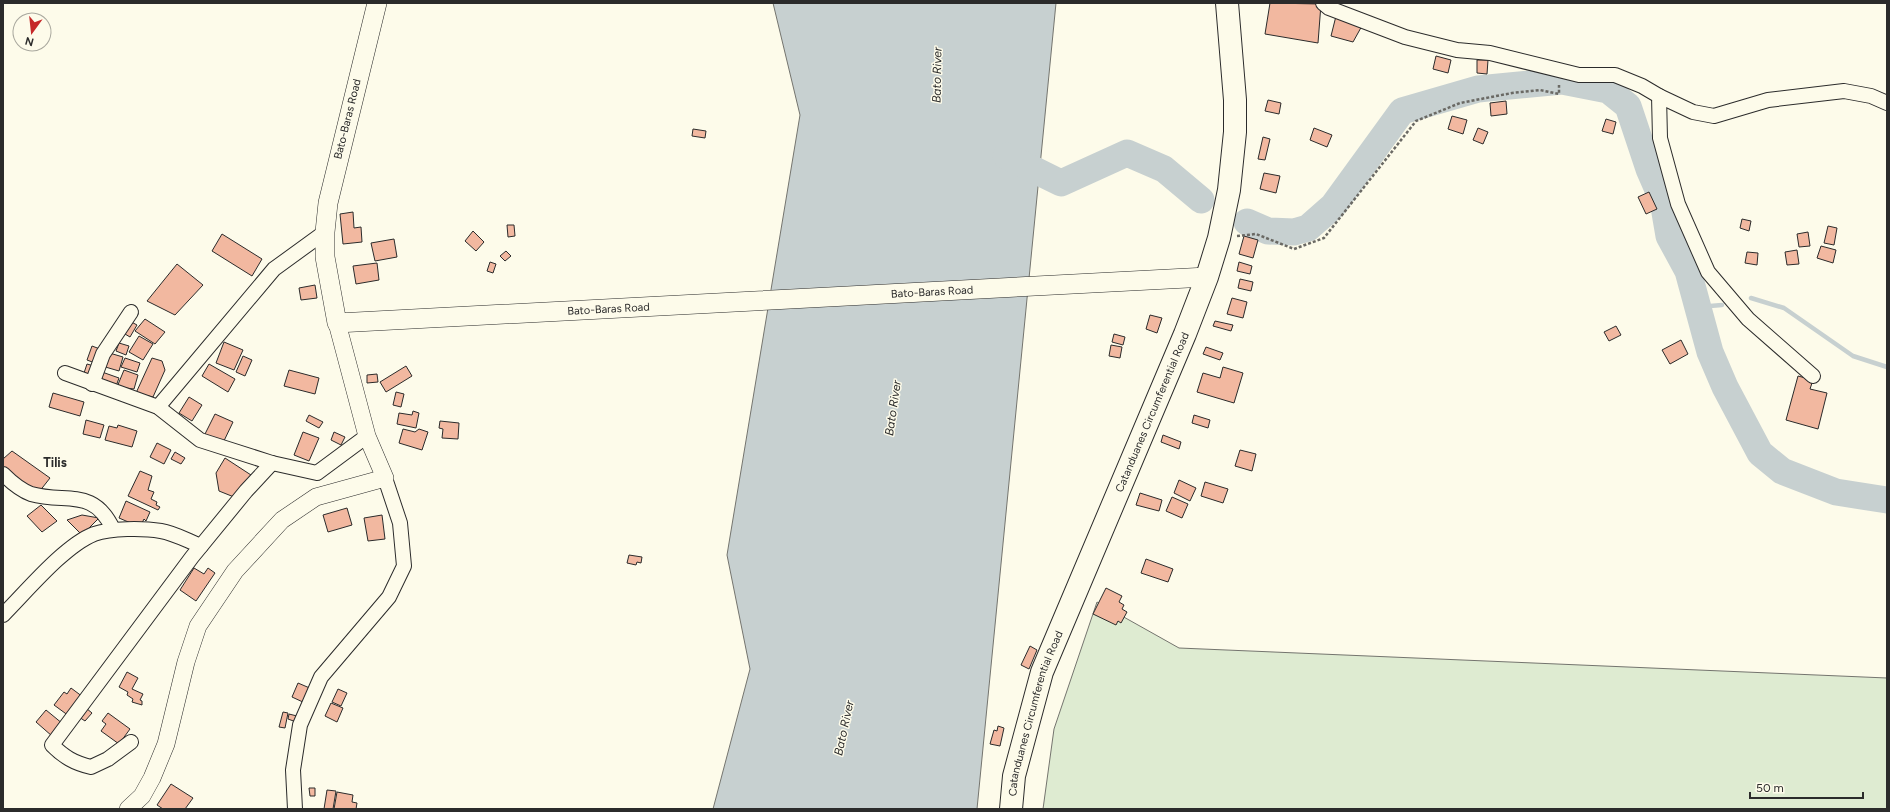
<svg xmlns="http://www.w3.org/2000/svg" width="1890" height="812" viewBox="0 0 1890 812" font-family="Figtree,sans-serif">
	<rect width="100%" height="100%" fill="#fdfbea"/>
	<polygon fill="#deebd1" stroke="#74746e" points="1097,602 1179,648 1887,678 1887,809 1043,809 1054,729"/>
	<polygon fill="#c7d0d0" stroke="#74746e" points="773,3 1056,3 977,809 713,809 750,669 727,555 800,115"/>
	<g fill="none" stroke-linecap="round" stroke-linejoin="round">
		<g stroke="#c7d0d0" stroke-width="4.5">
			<polyline points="1751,298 1784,308 1853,356 1887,367"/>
			<polyline points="1698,307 1722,305"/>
		</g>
		<g stroke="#c7d0d0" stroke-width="27">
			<polyline points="1006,156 1061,183 1127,153 1164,169 1201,200"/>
			<polyline points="1247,222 1268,231 1294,232 1308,228 1333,206 1402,111 1478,89 1562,81 1608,90 1628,106 1649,169 1663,201 1669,236 1688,271 1710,352 1725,387 1760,453 1782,471 1836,492 1887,500"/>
		</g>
	</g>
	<g fill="#f2b8a0" stroke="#2b2b2b">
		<polygon points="1270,3 1321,4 1318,43 1265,34"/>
		<polygon points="1336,16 1363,24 1353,42 1331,36"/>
		<polygon points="1436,56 1451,60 1448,73 1433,69"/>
		<polygon points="1477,60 1488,60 1487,74 1477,73"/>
		<polygon points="1268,100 1281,103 1279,114 1265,111"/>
		<polygon points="1506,101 1507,114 1491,116 1490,103"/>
		<polygon points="1452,116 1467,120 1463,134 1448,129"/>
		<polygon points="1606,119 1616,122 1613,134 1602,131"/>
		<polygon points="1314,128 1332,135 1327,147 1310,140"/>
		<polygon points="1478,128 1488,132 1483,144 1473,140"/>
		<polygon points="693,129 706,131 705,138 692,136"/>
		<polygon points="1263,137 1270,139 1265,160 1258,159"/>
		<polygon points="1264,173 1280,176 1276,193 1260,189"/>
		<polygon points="1649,192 1657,209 1646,214 1638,197"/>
		<polygon points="353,212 354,228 361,227 362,242 343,244 340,214"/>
		<polygon points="1742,219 1751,221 1749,231 1740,228"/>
		<polygon points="507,225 514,225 515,236 508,237"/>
		<polygon points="1828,226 1837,228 1834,245 1824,243"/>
		<polygon points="473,231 484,242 476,251 465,241"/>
		<polygon points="1808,232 1810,246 1799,247 1797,234"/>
		<polygon points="222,234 262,259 252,276 212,251"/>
		<polygon points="1244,236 1258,240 1253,258 1239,254"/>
		<polygon points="394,239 397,257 375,261 371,243"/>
		<polygon points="1821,246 1836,250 1833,263 1817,258"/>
		<polygon points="1797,250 1799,264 1787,265 1785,252"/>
		<polygon points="506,251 511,256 505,261 500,256"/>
		<polygon points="1747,252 1758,253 1757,265 1745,263"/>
		<polygon points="490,262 496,264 493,273 487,271"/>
		<polygon points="1239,262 1252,266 1250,274 1237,271"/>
		<polygon points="377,263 379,280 356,284 353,266"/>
		<polygon points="177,264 203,285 175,315 147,301"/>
		<polygon points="1240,279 1253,282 1251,291 1238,288"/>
		<polygon points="315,285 317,298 301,300 299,288"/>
		<polygon points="1232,298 1247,302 1243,318 1227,314"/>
		<polygon points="1150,315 1162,318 1157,333 1146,329"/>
		<polygon points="126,319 137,325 130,337 120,331"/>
		<polygon points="145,319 165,332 155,344 135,331"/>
		<polygon points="1215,321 1233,325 1231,331 1213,326"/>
		<polygon points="1616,326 1621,335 1609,341 1604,332"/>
		<polygon points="1114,334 1125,337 1123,345 1112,342"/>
		<polygon points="139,336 153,344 143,360 129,352"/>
		<polygon points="1681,340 1688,354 1670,364 1662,350"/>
		<polygon points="224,342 243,350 234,370 216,363"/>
		<polygon points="119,343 129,346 126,355 116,351"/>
		<polygon points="1111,345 1122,347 1120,358 1109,356"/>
		<polygon points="92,346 100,349 95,363 87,360"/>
		<polygon points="1206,347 1223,353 1220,360 1203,354"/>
		<polygon points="106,352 123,357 119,371 102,366"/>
		<polygon points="243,356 252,360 245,376 236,372"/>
		<polygon points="125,358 140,363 137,372 121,367"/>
		<polygon points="152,358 162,361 165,370 153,397 136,393"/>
		<polygon points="87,364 94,366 90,379 83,376"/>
		<polygon points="209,364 235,379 228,392 202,376"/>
		<polygon points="406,366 412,376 386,392 380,382"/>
		<polygon points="1223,367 1243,373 1234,403 1197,392 1203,373 1220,378"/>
		<polygon points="124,370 138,375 134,389 117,387"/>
		<polygon points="289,370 319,378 315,394 284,386"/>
		<polygon points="102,372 119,378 115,389 98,383"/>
		<polygon points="377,374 378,382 367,383 367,375"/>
		<polygon points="1798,376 1813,380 1810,389 1827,393 1818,429 1786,420"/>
		<polygon points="396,392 404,394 401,407 393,405"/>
		<polygon points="53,393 84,402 80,416 49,407"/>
		<polygon points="189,397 202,405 192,421 179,413"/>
		<polygon points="413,411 419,413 416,428 397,424 399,413 412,415"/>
		<polygon points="215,414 233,422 222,445 204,436"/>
		<polygon points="309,415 323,422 319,428 306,421"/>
		<polygon points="1194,415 1210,420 1208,428 1192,423"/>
		<polygon points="86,420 104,425 100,438 83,434"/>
		<polygon points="440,421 459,423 458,439 442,438 443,429 439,428"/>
		<polygon points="118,425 137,431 132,447 105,440 109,426 117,428"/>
		<polygon points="403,429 415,432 419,429 428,432 422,450 399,443"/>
		<polygon points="303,432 319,438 309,461 294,455"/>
		<polygon points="334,432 345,437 341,445 331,440"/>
		<polygon points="1163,435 1181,442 1179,449 1161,442"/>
		<polygon points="157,443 171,450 164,464 150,457"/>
		<polygon points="1240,450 1256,454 1252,471 1235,466"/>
		<polygon points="12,451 50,478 39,492 3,470 3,459"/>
		<polygon points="175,452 185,458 181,464 171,459"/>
		<polygon points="225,458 251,475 234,497 219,491 216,473"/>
		<polygon points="140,471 152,476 148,490 154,492 151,499 157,502 156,505 160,507 158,510 128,496"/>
		<polygon points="1179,480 1196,488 1190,501 1174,493"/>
		<polygon points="1205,482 1228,489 1223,503 1201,496"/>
		<polygon points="1140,493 1162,500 1159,511 1136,505"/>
		<polygon points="1172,497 1188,504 1182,518 1166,511"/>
		<polygon points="126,501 150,512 146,521 144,519 140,527 119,518"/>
		<polygon points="41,505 57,521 42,532 27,516"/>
		<polygon points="347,508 352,525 328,532 323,515"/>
		<polygon points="82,515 99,518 82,535 67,520"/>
		<polygon points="382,515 385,539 368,541 364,518"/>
		<polygon points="629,555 642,557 641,563 637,562 636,565 627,563"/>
		<polygon points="1146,559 1173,569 1168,582 1141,573"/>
		<polygon points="194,568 204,574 208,568 215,573 196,601 180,590"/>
		<polygon points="1106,588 1122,596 1119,602 1124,605 1122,609 1127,612 1121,623 1118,621 1116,625 1093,614"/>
		<polygon points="1030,646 1037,650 1029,669 1021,665"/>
		<polygon points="127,672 138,678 132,689 143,694 140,700 142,701 142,705 132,702 133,699 127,695 128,692 119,687"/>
		<polygon points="298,683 312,689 305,703 292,697"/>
		<polygon points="71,688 83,697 69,716 54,705 64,692 67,694"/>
		<polygon points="338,689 347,693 341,706 332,702"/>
		<polygon points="331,703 343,708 337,722 325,716"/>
		<polygon points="86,708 92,713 85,721 79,717"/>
		<polygon points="46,710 63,724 52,736 36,722"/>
		<polygon points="283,712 288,713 285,728 279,727"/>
		<polygon points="108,713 130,729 119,744 101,731 106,724 102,721"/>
		<polygon points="289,714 301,717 299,723 288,719"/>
		<polygon points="998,726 1004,728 1000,746 990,744 994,730 997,731"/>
		<polygon points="171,784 193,798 185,809 163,809 157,805"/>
		<polygon points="309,788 315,788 315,796 310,796"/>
		<polygon points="327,790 336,791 333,809 324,809"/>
		<polygon points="337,792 353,795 352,802 357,803 356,809 334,809"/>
	</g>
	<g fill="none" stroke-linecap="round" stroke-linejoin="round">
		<g stroke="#2b2b2b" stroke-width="16">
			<g id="minor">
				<polyline points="1323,3 1329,8 1405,37 1457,50 1490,53 1579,75 1615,75 1642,86 1659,96 1660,138 1678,204 1708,272 1748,319 1813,376"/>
				<polyline points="1659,96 1693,112 1714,116 1768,100 1844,91 1871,96 1887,103"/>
				<polyline points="65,373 158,407 200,440 272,463 317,473 367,436"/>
				<polyline points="92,384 103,354 131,312"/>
				<polyline points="158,407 274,269 325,232"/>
				<path d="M3,474C11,482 20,490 31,494C67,504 93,487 113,529"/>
				<path d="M3,615C27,591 64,546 94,534C111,528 143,528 161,531C174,533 188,541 201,546"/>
				<path d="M131,742L108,759L91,767C74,763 64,757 52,745L192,557L246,491L272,463"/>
				<polyline points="295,809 293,770 300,725 321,677 389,597 404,566 400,523 385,478"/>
			</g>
		</g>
		<g stroke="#2b2b2b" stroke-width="18">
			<polyline id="tertiary" points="128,809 142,796 152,778 166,744 186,662 198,626 235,571 282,520 316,497 385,478 367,436 337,323"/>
		</g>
		<g stroke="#2b2b2b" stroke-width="20">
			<g id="secondary">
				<path id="s1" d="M377,3L328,203L325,232V257L337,323L1207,277"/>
			</g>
		</g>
		<g stroke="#2b2b2b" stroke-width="24">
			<g id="primary">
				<path id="s2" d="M1011,809L1014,776L1042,672L1185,334L1207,277L1219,238L1229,190L1235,132V100L1227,3"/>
			</g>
		</g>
		<polyline stroke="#6a6964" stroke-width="2.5" stroke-dasharray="3 2" stroke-linecap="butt" points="1237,236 1256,234 1294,249 1324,238 1416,121 1460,103 1512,93 1540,90 1559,94 1559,85"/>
		<use href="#minor" stroke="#fdfbea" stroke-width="14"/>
		<use href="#tertiary" stroke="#fdfbea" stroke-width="17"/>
		<use href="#secondary" stroke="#fdfbea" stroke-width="19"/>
		<use href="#primary" stroke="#fdfbea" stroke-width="22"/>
	</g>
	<g text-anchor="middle" stroke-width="3" stroke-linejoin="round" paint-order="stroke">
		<g font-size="11" fill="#2b2b2b" stroke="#fdfbea">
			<text transform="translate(347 119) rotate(-76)" y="4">Bato-Baras Road</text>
			<text dy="4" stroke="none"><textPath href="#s1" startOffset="923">Bato-Baras Road</textPath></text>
			<text dy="4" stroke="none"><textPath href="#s1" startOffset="599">Bato-Baras Road</textPath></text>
			<text dy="4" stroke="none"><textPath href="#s2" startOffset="423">Catanduanes Circumferential Road</textPath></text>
			<text dy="4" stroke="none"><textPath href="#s2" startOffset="99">Catanduanes Circumferential Road</textPath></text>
		</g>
		<g font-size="12" font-style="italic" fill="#2b2b2b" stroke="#fdfbea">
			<text transform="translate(937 75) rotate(-89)" y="4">Bato River</text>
			<text transform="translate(893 408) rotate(-82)" y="4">Bato River</text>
			<text transform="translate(844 728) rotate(-78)" y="4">Bato River</text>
		</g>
		<g font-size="13" font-weight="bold" fill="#2b2b2b" stroke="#fdfbea">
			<text x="55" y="467">Tilis</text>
		</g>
	</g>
	<rect width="1890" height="812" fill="none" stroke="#2b2b2b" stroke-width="8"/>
	<g transform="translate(32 32) rotate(195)"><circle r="19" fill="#fdfbea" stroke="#a9a89e"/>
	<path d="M0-3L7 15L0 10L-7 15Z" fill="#c62828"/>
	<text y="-6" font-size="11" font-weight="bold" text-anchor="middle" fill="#2b2b2b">N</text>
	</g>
	<path d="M1750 792v6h113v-6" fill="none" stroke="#2b2b2b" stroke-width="2"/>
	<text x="1756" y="792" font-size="12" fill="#2b2b2b" stroke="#fdfbea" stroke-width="3" paint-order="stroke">50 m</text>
</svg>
